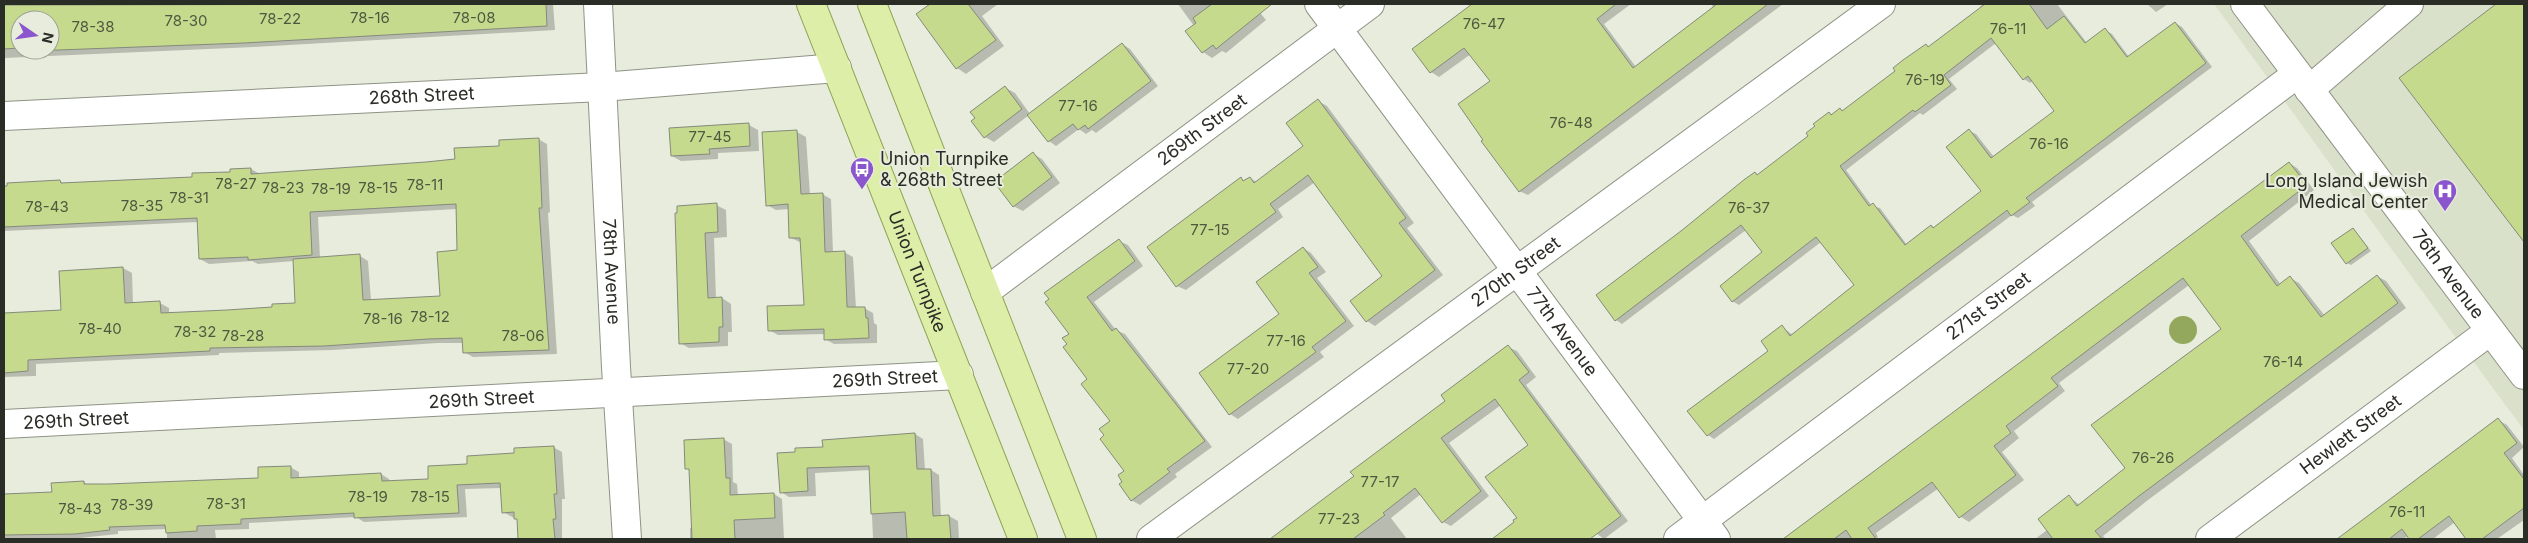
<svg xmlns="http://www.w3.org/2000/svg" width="2528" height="543" viewBox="0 0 2528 543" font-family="Inter,sans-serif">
	<rect width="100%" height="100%" fill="#e7ecdc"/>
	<polygon fill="#dae1cb" points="2214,4 2524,4 2524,430 2464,349"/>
	<circle fill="#94a85d" cx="2183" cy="330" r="14"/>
	<g fill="#0003" fill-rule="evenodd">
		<path d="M31,4H553L555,30L254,47L4,58V6ZM20,20H50V50H20Z"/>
		<polygon points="932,4 998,4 982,16 1004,46 966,74 957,68 918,14"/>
		<polygon points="1178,4 1253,4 1266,20 1226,53 1222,51 1212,58 1203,52 1194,26"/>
		<polygon points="1475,4 1631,4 1604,24 1636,67 1714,8 1711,4 1783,4 1528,195 1519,191 1492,82 1471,54 1439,77 1431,72 1414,49"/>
		<path d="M1983,4H2057L2087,43L2105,30L2112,34L2129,57L2175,23L2182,27L2212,67L2032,202L2035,206L2018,218L2012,215L1714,439L1708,435L1770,351L1782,327L1793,335L1855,285L1821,242L1739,305L1732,301L1763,252L1746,230L1622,324L1616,320L1682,232L1755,174L1758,175L1810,136L1829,113L1833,115L1840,110L1843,111L1897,71L1926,46L1929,48L1981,8L1980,7ZM1996,43L2024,79L2030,83L2033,81L2056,111L1994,157L1976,134L1969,131L1983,191L1935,228L1932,226L1907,245L1880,208L1872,206L1846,170L1920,113L1923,115L1957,89L1949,79Z"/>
		<polygon points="2147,4 2168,4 2156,12"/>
		<polygon points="2498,4 2524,4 2524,239 2401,78"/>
		<polygon points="1122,44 1130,49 1158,86 1096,133 1092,130 1086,134 1079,129 1056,146 1049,141 1029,115 994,142 985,137 1006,88 1015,93 1030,114"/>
		<polygon points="1318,101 1327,106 1414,223 1407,228 1443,275 1375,326 1367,321 1352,301 1384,276 1315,182 1278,209 1283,217 1186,290 1177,286 1241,179 1245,181 1250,178 1257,182 1305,146"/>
		<polygon points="749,125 758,130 759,151 718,153 718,159 681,161 672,156"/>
		<polygon points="797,132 806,137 810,195 822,194 831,199 833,253 844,252 853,257 856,308 864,308 873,313 874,323 877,325 877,343 834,344 825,339 825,334 778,335 769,330 805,306 802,243 791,238 790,209 776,210 767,205"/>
		<path d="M538,139L547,144L550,212L548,213L557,354L473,357L464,352V343H438L333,350L219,353V355L36,364V376L4,377V314L62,311L60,272L123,268L132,273L133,304L160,303L169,308V314L274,308L296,304L294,261L258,264L252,261L209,264L200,259L198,222L4,231V187L60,181L65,184L193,178L251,169L260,174L456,160ZM457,209L458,252L442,297L371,300L368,261L360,256L320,258L318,217Z"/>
		<polygon points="1033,154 1042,159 1060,183 1023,211 1013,206"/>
		<polygon points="2289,163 2297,168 2314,190 2249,241 2281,285 2290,278 2299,283 2325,316 2377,276 2386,281 2406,308 2148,500 2103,536 2106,539 2035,539 2047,530 2069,497 2080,505 2127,468 2222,330 2189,285 2059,383 2065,391 2014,431 2019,438 2002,452 2024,480 1969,522 1961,517 1939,488 1876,533 1878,537 1875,539 1785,539"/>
		<polygon points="716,205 726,210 727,237 714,238 716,299 722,298 731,304 732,332 728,332 728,346 689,348 680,343 676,214"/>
		<polygon points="2353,229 2371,251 2351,265 2347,263"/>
		<polygon points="1119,241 1128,245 1143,266 1094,302 1116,330 1125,334 1212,447 1175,474 1177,477 1140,505 1131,500 1123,482 1126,471 1112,421 1069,344 1070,334 1046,302"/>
		<polygon points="1303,248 1311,253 1326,272 1317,278 1354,326 1320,352 1324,357 1238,419 1230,414 1280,314"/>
		<polygon points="1508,347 1517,351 1536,377 1526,385 1628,521 1604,539 1593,531 1582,539 1494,539 1516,523 1518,518 1530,445 1501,405 1449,443 1489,496 1451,526 1443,522 1421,494 1391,518 1407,539 1272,539 1356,477"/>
		<polygon points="2498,420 2507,425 2524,447 2512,458 2524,475 2524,520 2497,539 2467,539 2455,522 2433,539 2411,539 2408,536 2403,539 2339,539"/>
		<polygon points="915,434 923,439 925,470 931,470 939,475 941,517 949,516 958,521 959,539 873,539 870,470 815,473 816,496 789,497 781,492 824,448"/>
		<polygon points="723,439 732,444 733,482 737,484 738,496 774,494 782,499 784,539 690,539 690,528 693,527 690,470 686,468"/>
		<polygon points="553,447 562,452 565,499 562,499 562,539 520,539 518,520 503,512 502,488 465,489 467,517 364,522 356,517 249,523 249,529 215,530 216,539 167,539 167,529 118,531 118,534 70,539 4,539 4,496 53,494 84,482 89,486 260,479 290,467 299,472 299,478 381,474 389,479 390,482 430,480 469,465"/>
	</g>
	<g fill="#c5da8d" stroke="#858a7c" fill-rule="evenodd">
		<polygon points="546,4 547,26 244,43 32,51 50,50 50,20 20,20 20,48 4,49 4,5"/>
		<polygon points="930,4 968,4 996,40 956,69 916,14"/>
		<polygon points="1212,4 1272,4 1216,49 1213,45 1202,53 1185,31 1196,23 1193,18"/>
		<polygon points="1472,4 1616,4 1597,19 1633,68 1717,4 1768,4 1519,192 1481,141 1483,140 1458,104 1490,81 1464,48 1430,73 1412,49"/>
		<path d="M1985,4H2029L2047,29L2064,16L2085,43L2105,28L2127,57L2175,22L2206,63L2026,198L2030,202L2011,216L2007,210L2006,211L1707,436L1687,411L1768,351L1761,341L1782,325L1790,336L1854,285L1816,237L1732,302L1720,286L1762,252L1741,225L1615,321L1596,295L1681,231L1745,179L1755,172L1757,175L1808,136L1806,133L1815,126L1813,124L1829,112L1831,115L1840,108L1842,111L1895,71L1893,68L1903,60L1926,44L1928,47ZM1991,38L2023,80L2028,76L2054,111L1991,158L1969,129L1946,147L1981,191L1933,228L1931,225L1905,245L1873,203L1869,206L1840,166L1913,110L1915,112L1951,85L1944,75Z"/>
		<polygon points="2496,4 2524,4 2524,242 2399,78"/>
		<polygon points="1122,43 1151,81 1088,129 1085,125 1078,130 1073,124 1048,142 1027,115"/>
		<polygon points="1005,86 1022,109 984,138 971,121 975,118 970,112"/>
		<polygon points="1318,99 1406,218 1399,223 1435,270 1366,322 1350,301 1382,276 1308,175 1270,204 1276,212 1176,287 1147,247 1241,177 1243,181 1250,177 1254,183 1303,146 1286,123"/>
		<polygon points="749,123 750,146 709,149 710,154 671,156 669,128"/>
		<polygon points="797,130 801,194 823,193 825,252 845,251 847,307 865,307 866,318 868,318 869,338 824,340 824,329 768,331 767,306 804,305 800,238 789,238 788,204 766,206 762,132"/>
		<polygon points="539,138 542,208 539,208 549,350 463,353 462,338 428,339 324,346 210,348 210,351 28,360 28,371 4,373 4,313 61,310 59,271 123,267 125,303 160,301 161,313 227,310 272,307 272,304 295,303 293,259 360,254 363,300 440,296 437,252 457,250 456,204 310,212 312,255 248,260 248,257 199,259 197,218 4,227 4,186 7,186 7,183 60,180 61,183 125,180 192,177 192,173 230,172 230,169 251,168 251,174 426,162 455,159 454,148 499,146 499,140"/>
		<polygon points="1033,152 1052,177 1013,207 994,182"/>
		<polygon points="2289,162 2307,185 2241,236 2277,286 2290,276 2321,317 2377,275 2398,303 2139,496 2095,531 2102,539 2053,539 2038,519 2069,495 2077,506 2125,468 2091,425 2221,329 2183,278 2051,378 2058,386 2006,426 2011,433 1994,446 2016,475 1959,518 1932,482 1868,528 1876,539 1852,539 1846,530 1834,539 1783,539"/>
		<polygon points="717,203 718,232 705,233 708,298 722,297 723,327 719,327 719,342 679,344 675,213 677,213 677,206"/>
		<polygon points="2353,228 2368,248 2346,264 2331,243"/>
		<polygon points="1119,239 1135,261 1087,297 1112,331 1116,328 1205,441 1167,469 1170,472 1131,501 1119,484 1122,482 1118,475 1124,471 1100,439 1104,435 1099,429 1110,421 1081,384 1087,379 1063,347 1067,344 1062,338 1069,334 1045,302 1049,299 1044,293"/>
		<polygon points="1303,247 1318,267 1309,273 1346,321 1312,347 1316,352 1229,415 1199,373 1279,314 1256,282"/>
		<polygon points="1508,345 1529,372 1519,380 1621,516 1590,539 1492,539 1514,522 1513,520 1517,518 1485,477 1528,445 1495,399 1441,438 1481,491 1442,523 1415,488 1383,513 1385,515 1353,539 1270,539 1354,476 1350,472 1445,401 1441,395"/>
		<polygon points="2498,418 2517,443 2504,453 2524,479 2524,508 2482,539 2466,539 2449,516 2418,539 2409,539 2402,529 2389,539 2337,539"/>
		<polygon points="915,433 917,469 931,469 933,516 949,515 951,539 907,539 905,512 871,514 869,466 807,468 808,491 780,493 777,453 795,452 795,448 823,447 822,440"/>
		<polygon points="724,438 726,478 730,478 730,495 774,493 775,518 734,520 735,539 692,539 689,469 685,469 684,440"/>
		<polygon points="554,446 557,494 554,494 556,519 553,519 555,539 518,539 517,519 514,519 514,512 502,513 500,483 457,485 459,513 354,518 354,513 241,519 241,524 197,526 197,531 166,533 165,525 109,527 110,530 75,534 4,535 4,494 52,492 51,483 84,481 84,484 108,484 258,478 258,467 291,466 291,478 381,473 382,481 428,479 428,466 467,464 467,456 514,453 514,448"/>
	</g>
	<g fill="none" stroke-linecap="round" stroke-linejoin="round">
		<g stroke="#8e9385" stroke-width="30">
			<g id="minor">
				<path id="s1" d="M598,4L616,367L627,539"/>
				<path id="s2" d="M1319,4L1716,539"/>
				<path id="s3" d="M2245,4L2524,375"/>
				<polyline points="2309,90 2409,4"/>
				<path id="s4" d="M4,116L602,87L837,68"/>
				<path id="s5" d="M985,292L1370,4"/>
				<path id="s6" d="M4,424L959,375"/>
				<path id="s7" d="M1151,539L1881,4"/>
				<path id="s8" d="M1678,539L2297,74"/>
				<path id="s9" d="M2210,539L2490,331"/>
			</g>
		</g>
		<g stroke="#8fa254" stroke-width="30">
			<g id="major">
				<path id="s10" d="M811,4L1023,539"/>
				<polyline points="872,4 1082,539"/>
			</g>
		</g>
		<use href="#minor" stroke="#fff" stroke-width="28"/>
		<use href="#major" stroke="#dceea7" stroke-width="28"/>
	</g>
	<defs>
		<g id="bus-pin" transform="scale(1.25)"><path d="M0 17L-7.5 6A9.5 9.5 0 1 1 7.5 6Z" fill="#8a55cd" stroke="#e7ecdc"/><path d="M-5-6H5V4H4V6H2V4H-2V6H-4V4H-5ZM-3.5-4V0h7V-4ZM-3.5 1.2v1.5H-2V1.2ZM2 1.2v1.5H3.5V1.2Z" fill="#fff"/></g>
		<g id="hospital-pin" transform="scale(1.25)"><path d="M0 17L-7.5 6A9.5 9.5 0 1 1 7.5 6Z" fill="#8a55cd" stroke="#e7ecdc"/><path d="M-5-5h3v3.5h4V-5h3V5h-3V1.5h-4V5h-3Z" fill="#fff"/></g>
	</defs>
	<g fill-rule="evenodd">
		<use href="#bus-pin" x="862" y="169"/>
		<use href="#hospital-pin" x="2445" y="191"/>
	</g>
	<g text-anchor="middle" stroke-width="4" stroke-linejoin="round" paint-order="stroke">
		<g font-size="15" fill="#515840">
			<text x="370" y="23">78-16</text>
			<text x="474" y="23">78-08</text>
			<text x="280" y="24">78-22</text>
			<text x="186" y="26">78-30</text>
			<text x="1484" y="29">76-47</text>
			<text x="93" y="32">78-38</text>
			<text x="2008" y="34">76-11</text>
			<text x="1925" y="85">76-19</text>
			<text x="1078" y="111">77-16</text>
			<text x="1571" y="128">76-48</text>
			<text x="710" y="142">77-45</text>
			<text x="2049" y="149">76-16</text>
			<text x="236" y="189">78-27</text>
			<text x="425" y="190">78-11</text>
			<text x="283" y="193">78-23</text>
			<text x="378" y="193">78-15</text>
			<text x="331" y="194">78-19</text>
			<text x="189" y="203">78-31</text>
			<text x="142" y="211">78-35</text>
			<text x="47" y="212">78-43</text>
			<text x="1749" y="213">76-37</text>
			<text x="1210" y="235">77-15</text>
			<text x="430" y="322">78-12</text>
			<text x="383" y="324">78-16</text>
			<text x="100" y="334">78-40</text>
			<text x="195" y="337">78-32</text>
			<text x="243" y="341">78-28</text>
			<text x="523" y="341">78-06</text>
			<text x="1286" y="346">77-16</text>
			<text x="2283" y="367">76-14</text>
			<text x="1248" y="374">77-20</text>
			<text x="2153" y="463">76-26</text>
			<text x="1380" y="487">77-17</text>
			<text x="368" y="502">78-19</text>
			<text x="430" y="502">78-15</text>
			<text x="226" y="509">78-31</text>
			<text x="132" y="510">78-39</text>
			<text x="80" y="514">78-43</text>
			<text x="2407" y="517">76-11</text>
			<text x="1339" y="524">77-23</text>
		</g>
		<g font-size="18" fill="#2a2c26" stroke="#e7ecdc">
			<text dy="6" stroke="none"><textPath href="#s4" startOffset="418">268th Street</textPath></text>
			<text dy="6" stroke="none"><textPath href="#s5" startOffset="271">269th Street</textPath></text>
			<text dy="6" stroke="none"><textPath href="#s10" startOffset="288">Union Turnpike</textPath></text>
			<text dy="6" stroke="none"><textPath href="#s1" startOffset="268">78th Avenue</textPath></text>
			<text dy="6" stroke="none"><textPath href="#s7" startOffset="452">270th Street</textPath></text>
			<text dy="6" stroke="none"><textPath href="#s3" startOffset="338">76th Avenue</textPath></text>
			<text dy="6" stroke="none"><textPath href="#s8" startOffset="388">271st Street</textPath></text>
			<text dy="6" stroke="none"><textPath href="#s2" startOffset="408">77th Avenue</textPath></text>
			<text dy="6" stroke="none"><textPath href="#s6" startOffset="882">269th Street</textPath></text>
			<text dy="6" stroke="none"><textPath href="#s6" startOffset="478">269th Street</textPath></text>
			<text dy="6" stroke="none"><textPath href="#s6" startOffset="72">269th Street</textPath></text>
			<text dy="6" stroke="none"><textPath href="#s9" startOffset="175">Hewlett Street</textPath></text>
		</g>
		<g font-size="18" fill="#2a2c26" stroke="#e7ecdc" text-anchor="start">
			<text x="880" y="165">Union Turnpike<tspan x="880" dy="21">&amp; 268th Street</tspan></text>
			<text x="2428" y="187" text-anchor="end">Long Island Jewish<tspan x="2428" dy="21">Medical Center</tspan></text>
		</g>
	</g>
	<rect width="2528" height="543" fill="none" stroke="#2a2c26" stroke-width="10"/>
	<g transform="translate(35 35) rotate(103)"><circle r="24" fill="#e7ecdc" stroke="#9b9f93"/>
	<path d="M0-4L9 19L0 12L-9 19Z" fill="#8a55cd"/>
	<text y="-8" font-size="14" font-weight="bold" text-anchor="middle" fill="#2a2c26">N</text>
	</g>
</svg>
